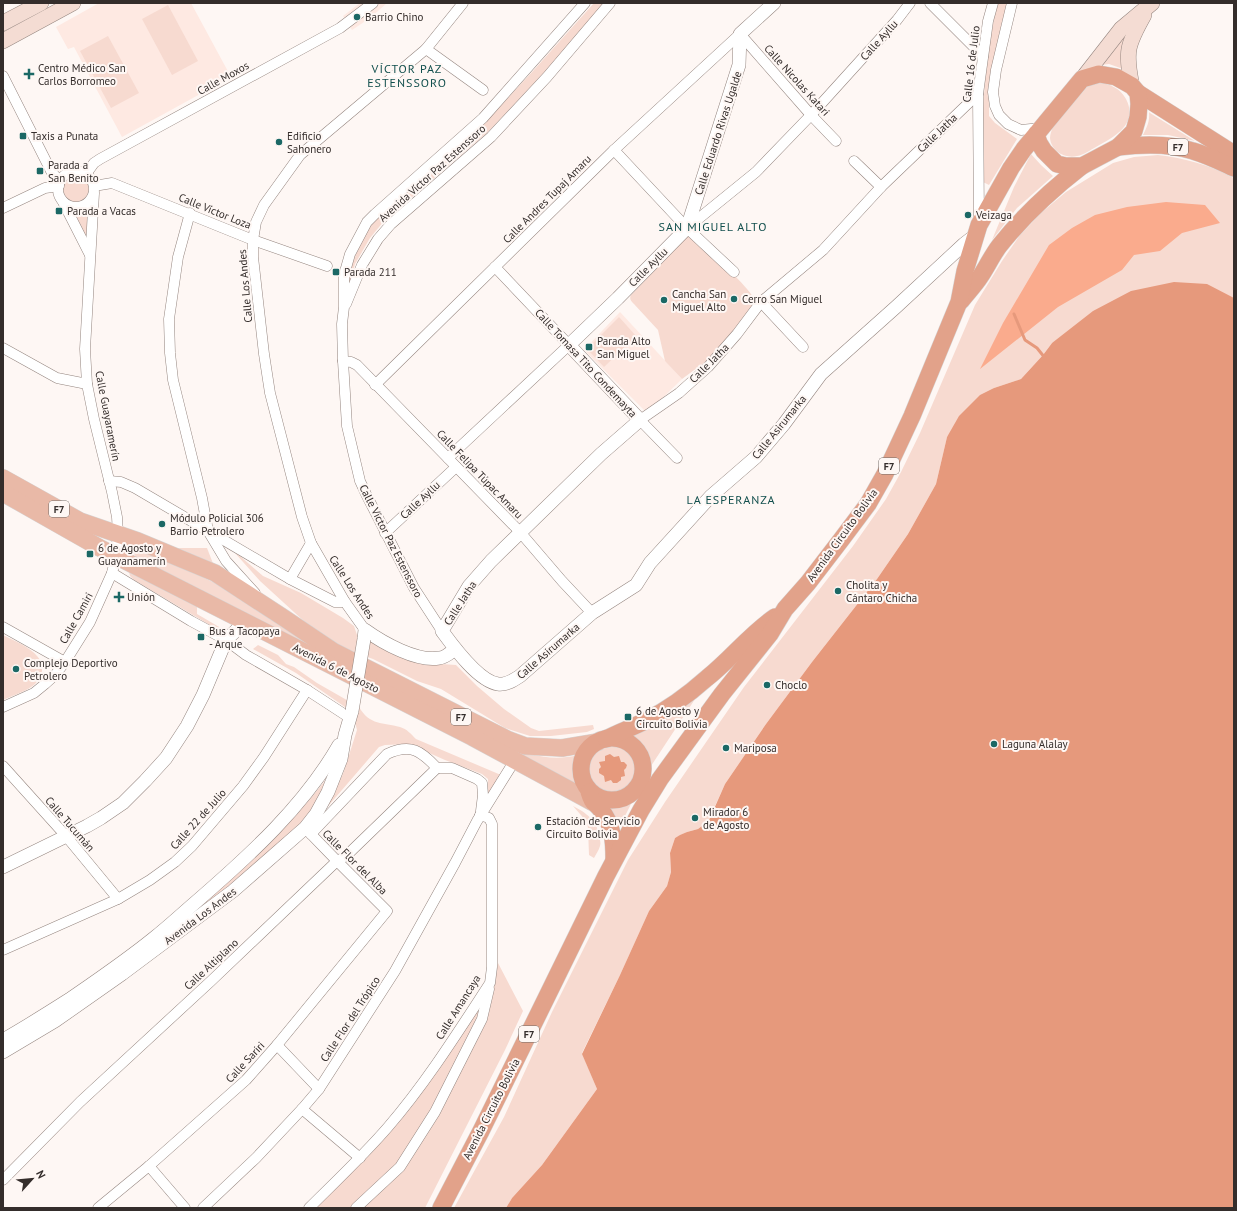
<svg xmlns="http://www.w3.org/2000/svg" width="1237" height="1211" viewBox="0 0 1237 1211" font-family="'PT Sans',sans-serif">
	<rect width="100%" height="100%" fill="#fef7f4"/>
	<g fill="#fee9e2">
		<polygon points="99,3 191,3 231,77 122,137 74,47 68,49 56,27"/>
		<polygon points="360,3 387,3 370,18 352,30 343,16"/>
		<polygon points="620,312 682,379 647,413 584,350"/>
	</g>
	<g fill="#f7dad0">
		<polygon points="594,3 606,3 541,76 489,131 384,221 370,238 355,264 348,290 351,264 371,222 394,204 479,129 533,71"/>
		<polygon points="997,3 1008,3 1002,22 989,95 989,116 995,123 1017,139 989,185 983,182 983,114 985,77 987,57"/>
		<polygon points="168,5 198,61 172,75 142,19"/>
		<polygon points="1127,33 1122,53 1121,66 1123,69 1109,64 1101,65"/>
		<polygon points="108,36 139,93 111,108 80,51"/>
		<path d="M1098,82C1110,84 1120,88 1126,99C1139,124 1114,137 1096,147C1090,150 1084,155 1077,156C1065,159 1051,151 1050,138C1050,134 1052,130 1053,126L1087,87L1092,84Z"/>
		<path d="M1149,112L1150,113L1195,141L1168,135H1143C1147,127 1150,121 1149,112Z"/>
		<polygon points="1031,154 1041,165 1053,176 1017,208 992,240 1014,187"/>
		<path d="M1158,155C1184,158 1210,165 1234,178V298L1232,297L1052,343L1043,355L1021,379L994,388L947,437L936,484L908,534L877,579L812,662L766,724L725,784L710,817L706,823L698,829L687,832L675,838L670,853L671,872L667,886L649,911L620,975L582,1053L597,1089L542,1165L512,1198L506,1208H454L504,1117L552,1012L628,860L665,802L744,687L853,546L886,499L901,472L920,433L975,305L1002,261L1020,235L1042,212L1066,192L1113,163L1134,157Z"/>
		<circle cx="77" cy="190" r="14"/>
		<polygon points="88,211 87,238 86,238 75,213"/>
		<path d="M691,233C702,244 755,292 756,303L732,335L705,362L682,379L665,361L658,330L634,304C631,301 629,299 631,295Z"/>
		<polygon points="619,317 636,336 604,367 587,349"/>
		<polygon points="133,548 180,566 217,584 336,659 137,558 132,551"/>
		<polygon points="175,548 207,548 214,566"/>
		<polygon points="235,553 240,556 263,576 301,593 343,618 354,626 357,635 400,656 426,663 456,665 477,686 504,709 531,728 539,731 593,725 594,729 587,732 551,736 530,736 505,728 441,689 417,681 373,659 334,645 318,634 260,581"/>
		<polygon points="128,568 197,606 197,614 226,631 225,634 134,580 130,576"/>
		<path d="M3,635C13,640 30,647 37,656C40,659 42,663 42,667C44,687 18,693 3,700Z"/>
		<path d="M258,645L278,655L286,664L294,667L317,683L359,707C370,726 383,722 400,727C407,729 411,734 416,739L501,775L488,801V779L482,774L445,760L409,744L385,745L379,747L323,812L343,774L357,730L355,722L358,714L345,707L296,673L253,649Z"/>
		<path d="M699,693L651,766C649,751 644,741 629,736Z"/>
		<path d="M491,740C520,752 547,763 578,755L574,767L579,788Z"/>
		<circle cx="612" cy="769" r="25"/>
		<path d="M331,773L309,816L232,886L178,928C230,878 287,831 331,773Z"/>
		<polygon points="631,804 619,828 607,806 622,805"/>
		<path d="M573,806C585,812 598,821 599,836C600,840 601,843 600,846C599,850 596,854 594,858L589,855L588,828L587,822Z"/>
		<polygon points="498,963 523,1011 505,1050 425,1208 360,1208 385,1186 469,1051 489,1012"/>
		<polygon points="483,1004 475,1024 439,1097 395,1166 351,1208 315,1208 358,1165"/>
	</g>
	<polygon fill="#faab8d" points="1166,202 1205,205 1220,223 1182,233 1160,251 1134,255 1122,270 1058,307 980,369 1003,323 1049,245 1072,228 1095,215 1127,207"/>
	<g fill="#e6997c">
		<polygon points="1174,282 1207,284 1234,298 1234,1208 506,1208 512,1198 542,1165 597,1089 582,1054 620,975 649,911 667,886 671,872 670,853 675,838 680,835 687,832 698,829 706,823 710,818 725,784 766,724 812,662 877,579 908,534 936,484 947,437 959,416 980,395 994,388 1021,379 1043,355 1052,343 1093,311 1131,291"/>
		<polygon points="610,754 614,757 619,756 621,762 624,762 627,765 626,768 624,770 625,776 621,777 621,780 617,783 613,783 611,780 605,782 604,776 599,773 599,769 601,767 599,762 605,761 605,756"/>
	</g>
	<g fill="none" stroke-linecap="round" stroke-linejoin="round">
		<polyline stroke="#e6997c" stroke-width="3" points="1014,314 1025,340 1037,348 1045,358"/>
		<g stroke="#94857f" stroke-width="11">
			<g id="minor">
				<polyline points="930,3 983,56"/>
				<polyline points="1012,3 996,70 993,92 995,106 999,115 1008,124 1021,130 1041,128"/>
				<polyline points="426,49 483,90"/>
				<polyline points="3,76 51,171 60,182"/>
				<polyline points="614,150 687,228 734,272"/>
				<polyline points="854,161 881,187"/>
				<circle cx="76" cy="189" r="18"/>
				<polyline points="86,174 94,163 100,159 340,28 373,3"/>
				<polyline points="94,186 112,183 253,240 327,266"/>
				<polyline points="63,202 90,255"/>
				<polyline points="3,208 45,188 59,186"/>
				<polyline points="190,213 178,257 169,319 170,353 173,380 202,498 208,531 226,561 255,593"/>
				<polyline points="979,222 978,94 988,21 993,3"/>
				<polyline points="687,228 756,172 811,115 897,20 910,3"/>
				<polyline points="761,302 803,347"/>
				<polyline points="346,304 362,265 378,239 391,224 491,137 547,77 610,3"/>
				<polyline points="3,348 57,378 87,384"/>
				<polyline points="343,361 351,362 357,365 520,532 562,581 592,613"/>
				<polyline points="375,385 614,150 740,34 811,115 836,141"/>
				<polyline points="448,458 569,345 495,267"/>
				<polyline points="677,458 640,420 679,393 708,367 737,334 761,302 823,250 881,187 978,94"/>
				<polyline points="109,481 121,482 135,488 290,579 335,602 345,602"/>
				<polyline points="385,533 456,467"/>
				<polyline points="112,573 191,621 226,640 246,655 307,690 350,718"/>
				<polyline points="290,579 311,543"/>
				<polyline points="3,627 65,662"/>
				<polyline points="365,630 345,602 311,543 302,517 270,393 264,354 253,257 253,240 256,222 264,205 300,155 426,49 463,3"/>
				<polyline points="442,631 414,588 366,494 360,481 347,426 343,361 342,324 344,307 344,275 350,254 367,222 375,214 483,118 585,3"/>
				<polyline points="3,707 34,693 45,684 55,675 65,662 90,622 112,573 116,556 118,534 117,517 112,492 94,419 87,384 85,349 94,193"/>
				<polyline points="3,766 66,836 118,899"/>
				<path d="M311,834L387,754C411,743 421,751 437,768H452L477,779L482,783L483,795L481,811"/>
				<polyline points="3,950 118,899 150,880 175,862 192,846 243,786 264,757 307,690"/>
				<polyline points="277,1045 319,1089"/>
				<polyline points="302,1109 360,1158"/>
				<polyline points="149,1166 185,1208"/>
				<polyline points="3,1180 80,1102 211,981 337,861 346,856 437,768"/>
				<polyline points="98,1208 149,1166 246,1080 277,1045 387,911 337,861 305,828"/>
				<polyline points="203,1208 256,1158 302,1109 319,1089 395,971 455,863 477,821 515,760"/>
				<path d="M309,1208C335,1182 363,1156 388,1127C426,1083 458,1032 490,983L492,967V824L489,818L480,815"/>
				<polyline points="356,1208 400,1167 435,1112 482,1019 489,989"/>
			</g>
		</g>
		<g stroke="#94857f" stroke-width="14">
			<g id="tertiary">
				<path d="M774,3L740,34L739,65L687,228L618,298L569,345L640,420L601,454L491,561L469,586L442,631C453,646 478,681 498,684C507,685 514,680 520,676L592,613L636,585L650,563L711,496L756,457L784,424L821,374L896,307L964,244L977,234"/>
				<path d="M364,639L365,630C383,643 417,662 439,658C445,658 451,652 455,649"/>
				<polyline points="3,867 87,826 101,818 123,803 145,781 166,758 187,726 203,695 226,640 245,622"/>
				<path d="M3,1040C26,1027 48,1013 70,999C99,979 127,960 154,938C168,927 183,913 197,901C250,855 304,806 339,745"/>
				<polyline points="3,1052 55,1021 122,974 233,891 305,828 316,814 328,792 341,759 345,735 352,711"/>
			</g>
		</g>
		<g stroke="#94857f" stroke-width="16">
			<g id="secondary">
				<polyline points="3,23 41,3"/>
				<polyline points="3,41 73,3"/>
				<polyline points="1082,79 1121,29 1152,3"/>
				<path d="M1132,86C1125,52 1127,45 1144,15"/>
			</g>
		</g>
		<g stroke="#d6d5d5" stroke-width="18">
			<g id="primary">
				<polyline points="3,478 80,521 138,541 215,573 284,618 333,651 509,740 525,746 562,748 598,742"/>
				<polyline points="3,493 100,548 472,737 581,796 592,802 607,800"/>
			</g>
		</g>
		<g stroke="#d6d5d5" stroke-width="18">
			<g id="trunk">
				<polyline points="1138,93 1234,154"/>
				<path d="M1118,147C1143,144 1169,143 1193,151C1207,155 1221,162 1234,168"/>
				<path d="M961,301C967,293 975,285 980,277C987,267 992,255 1000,245C1024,215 1051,190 1082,166"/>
				<circle cx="612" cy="769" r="31"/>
				<path d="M606,739C619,732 634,727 647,720C669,709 689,694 707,678C731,659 750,634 775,617"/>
				<path d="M589,792C593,805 594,801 601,810C613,824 614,842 614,859"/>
				<polyline points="441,1208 481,1131 606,876 641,810 660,779 722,694 770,634 785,609 808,583 841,540 868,504 885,474 912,416 959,302 965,271 979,225 1011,168 1024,149 1082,79 1099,74 1116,77 1132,86 1138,93 1139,104 1138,117 1134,131 1118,147 1082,166 1066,166 1057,164 1044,151 1039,143 1036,134"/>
			</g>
		</g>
		<use href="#minor" stroke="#fff" stroke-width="10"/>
		<use href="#tertiary" stroke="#fff" stroke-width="13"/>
		<use href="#secondary" stroke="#f4dcd3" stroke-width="15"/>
		<use href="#primary" stroke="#e9b9a7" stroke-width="17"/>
		<use href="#trunk" stroke="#e2a28a" stroke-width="17"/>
		<g stroke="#94857f" stroke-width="14" stroke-linecap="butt">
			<polyline id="tertiary-bridge" points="352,711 364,639"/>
		</g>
		<use href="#tertiary-bridge" stroke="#fff" stroke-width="13"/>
	</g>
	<g fill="#1b6865" stroke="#fef7f4" stroke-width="1.5">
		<circle cx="357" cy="17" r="4"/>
		<path d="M27 68h4v4h4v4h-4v4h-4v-4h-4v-4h4z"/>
		<rect x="19" y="132" width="8" height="8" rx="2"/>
		<circle cx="279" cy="142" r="4"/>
		<rect x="36" y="167" width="8" height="8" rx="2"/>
		<rect x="55" y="207" width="8" height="8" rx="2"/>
		<circle cx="968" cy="215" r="4"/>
		<rect x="332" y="268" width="8" height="8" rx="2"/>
		<circle cx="734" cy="299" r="4"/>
		<circle cx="664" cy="300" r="4"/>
		<rect x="585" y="343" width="8" height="8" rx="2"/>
		<circle cx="162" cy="524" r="4"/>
		<rect x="86" y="550" width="8" height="8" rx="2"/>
		<circle cx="838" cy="591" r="4"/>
		<path d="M117 591h4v4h4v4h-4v4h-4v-4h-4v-4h4z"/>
		<rect x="197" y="633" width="8" height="8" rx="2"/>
		<circle cx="16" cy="669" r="4"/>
		<circle cx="767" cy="685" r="4"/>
		<rect x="624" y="713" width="8" height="8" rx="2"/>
		<circle cx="994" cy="744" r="4"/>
		<circle cx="726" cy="748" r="4"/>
		<circle cx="695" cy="818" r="4"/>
		<circle cx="538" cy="827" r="4"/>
	</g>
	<g text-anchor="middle" stroke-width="4" stroke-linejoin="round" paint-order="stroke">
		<g fill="#fef7f4" stroke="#716a67" stroke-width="1">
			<rect x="1168" y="139" width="20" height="16" rx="3"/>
			<rect x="879" y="458" width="20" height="16" rx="3"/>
			<rect x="49" y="501" width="20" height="16" rx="3"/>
			<rect x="451" y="709" width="20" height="16" rx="3"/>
			<rect x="519" y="1026" width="20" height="16" rx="3"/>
		</g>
		<g font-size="10" font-weight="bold" fill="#342d2b">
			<text x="1178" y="151">F7</text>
			<text x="889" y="470">F7</text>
			<text x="59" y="513">F7</text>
			<text x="461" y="721">F7</text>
			<text x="529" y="1038">F7</text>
		</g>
		<g font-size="11" fill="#342d2b" stroke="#fef7f4" text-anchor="start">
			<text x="365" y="21">Barrio Chino</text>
			<text x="38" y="72">Centro Médico San<tspan x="38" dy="13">Carlos Borromeo</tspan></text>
			<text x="31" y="140">Taxis a Punata</text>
			<text x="287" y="140">Edificio<tspan x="287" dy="13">Sahonero</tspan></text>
			<text x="48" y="169">Parada a<tspan x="48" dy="13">San Benito</tspan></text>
			<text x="67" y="215">Parada a Vacas</text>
			<text x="976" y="219">Veizaga</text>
			<text x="344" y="276">Parada 211</text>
			<text x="672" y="298">Cancha San<tspan x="672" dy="13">Miguel Alto</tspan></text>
			<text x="742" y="303">Cerro San Miguel</text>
			<text x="597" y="345">Parada Alto<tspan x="597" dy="13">San Miguel</tspan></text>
			<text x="170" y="522">Módulo Policial 306<tspan x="170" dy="13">Barrio Petrolero</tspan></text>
			<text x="98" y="552">6 de Agosto y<tspan x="98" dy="13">Guayanamerín</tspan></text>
			<text x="846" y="589">Cholita y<tspan x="846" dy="13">Cántaro Chicha</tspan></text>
			<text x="127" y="601">Unión</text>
			<text x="209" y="635">Bus a Tacopaya<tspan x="209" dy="13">- Arque</tspan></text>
			<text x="24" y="667">Complejo Deportivo<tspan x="24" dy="13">Petrolero</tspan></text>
			<text x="775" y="689">Choclo</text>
			<text x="636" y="715">6 de Agosto y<tspan x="636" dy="13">Circuito Bolivia</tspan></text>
			<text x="1002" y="748">Laguna Alalay</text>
			<text x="734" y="752">Mariposa</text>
			<text x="703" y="816">Mirador 6<tspan x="703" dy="13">de Agosto</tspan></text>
			<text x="546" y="825">Estación de Servicio<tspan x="546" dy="13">Circuito Bolivia</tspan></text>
		</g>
		<g font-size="11" fill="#342d2b" stroke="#fef7f4">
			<text transform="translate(879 40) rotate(-48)" y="4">Calle Ayllu</text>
			<text transform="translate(971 64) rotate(-83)" y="4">Calle 16 de Julio</text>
			<text transform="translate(223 78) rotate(-29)" y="4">Calle Moxos</text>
			<text transform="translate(797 80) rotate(48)" y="4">Calle Nicolas Katari</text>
			<text transform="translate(718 133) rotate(-72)" y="4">Calle Eduardo Rivas Ugalde</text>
			<text transform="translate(937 133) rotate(-44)" y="4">Calle Jatha</text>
			<text transform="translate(432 173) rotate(-42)" y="4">Avenida Víctor Paz Estenssoro</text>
			<text transform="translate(547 199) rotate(-45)" y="4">Calle Andres Tupaj Amaru</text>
			<text transform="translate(215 211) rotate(22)" y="4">Calle Víctor Loza</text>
			<text transform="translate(648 267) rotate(-45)" y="4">Calle Ayllu</text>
			<text transform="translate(245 286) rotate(-95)" y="4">Calle Los Andes</text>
			<text transform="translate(586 363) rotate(47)" y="4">Calle Tomasa Tito Condemayta</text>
			<text transform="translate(709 363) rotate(-45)" y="4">Calle Jatha</text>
			<text transform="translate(108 416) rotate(79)" y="4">Calle Guayaramerín</text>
			<text transform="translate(779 427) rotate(-51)" y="4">Calle Asirumarka</text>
			<text transform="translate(480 474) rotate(46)" y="4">Calle Felipa Túpac Amaru</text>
			<text transform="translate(420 500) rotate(-43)" y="4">Calle Ayllu</text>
			<text transform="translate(842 535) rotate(-54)" y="4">Avenida Circuito Bolivia</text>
			<text transform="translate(391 541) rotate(63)" y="4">Calle Víctor Paz Estenssoro</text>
			<text transform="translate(352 587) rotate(57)" y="4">Calle Los Andes</text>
			<text transform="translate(460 603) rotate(-57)" y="4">Calle Jatha</text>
			<text transform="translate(76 618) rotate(-61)" y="4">Calle Camiri</text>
			<text transform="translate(548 651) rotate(-41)" y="4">Calle Asirumarka</text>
			<text transform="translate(336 668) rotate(27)" y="4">Avenida 6 de Agosto</text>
			<text transform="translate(198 819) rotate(-48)" y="4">Calle 22 de Julio</text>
			<text transform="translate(70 824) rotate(49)" y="4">Calle Tucumán</text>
			<text transform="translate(355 862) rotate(45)" y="4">Calle Flor del Alba</text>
			<text transform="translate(200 916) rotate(-37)" y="4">Avenida Los Andes</text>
			<text transform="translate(211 964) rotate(-43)" y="4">Calle Altiplano</text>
			<text transform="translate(458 1007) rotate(-58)" y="4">Calle Amancaya</text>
			<text transform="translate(350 1019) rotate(-57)" y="4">Calle Flor del Trópico</text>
			<text transform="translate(245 1062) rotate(-47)" y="4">Calle Sariri</text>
			<text transform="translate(491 1109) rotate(-63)" y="4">Avenida Circuito Bolivia</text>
		</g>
		<g font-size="12" letter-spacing="1" fill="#104e4c" stroke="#fef7f4">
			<text x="407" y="73">VÍCTOR PAZ<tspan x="407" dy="14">ESTENSSORO</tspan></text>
			<text x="713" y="231">SAN MIGUEL ALTO</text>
			<text x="731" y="504">LA ESPERANZA</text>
		</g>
	</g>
	<rect width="1237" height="1211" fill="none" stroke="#342d2b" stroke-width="8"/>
	<g transform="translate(32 1179) rotate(63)" stroke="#fef7f4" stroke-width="3" paint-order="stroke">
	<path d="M0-3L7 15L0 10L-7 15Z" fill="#342d2b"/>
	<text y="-6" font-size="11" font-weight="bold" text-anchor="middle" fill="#342d2b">N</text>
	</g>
</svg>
